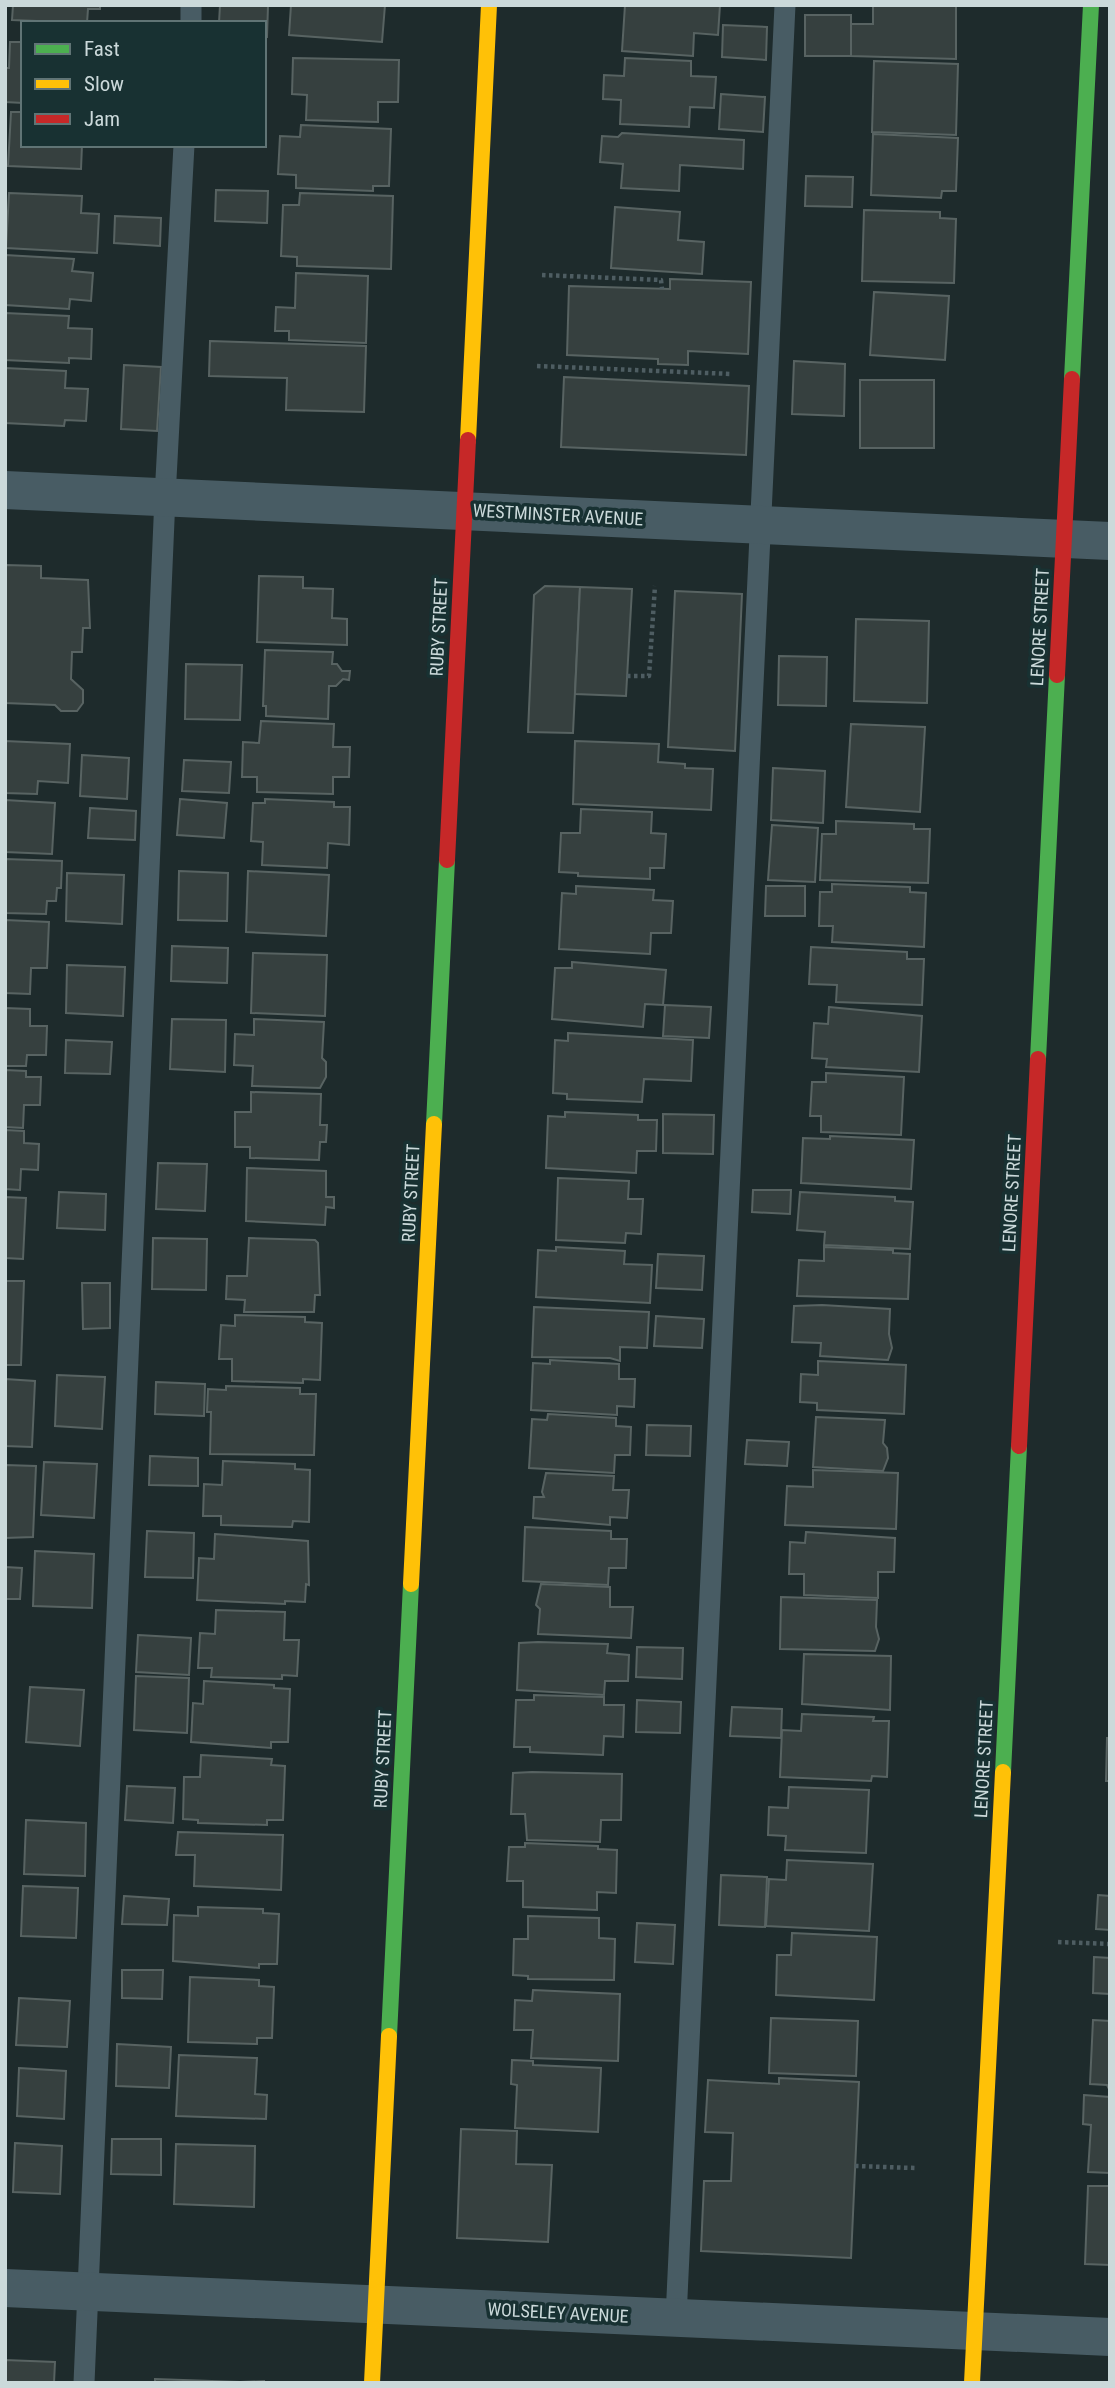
<svg xmlns="http://www.w3.org/2000/svg" width="1115" height="2388" viewBox="0 0 1115 2388" font-family="'Roboto Condensed',sans-serif">
	<rect width="100%" height="100%" fill="#1e2b2c"/>
	<g fill="#36403f" stroke="#586362" stroke-width="2">
		<polygon points="13,5 100,5 100,9 88,9 87,23 12,20"/>
		<polygon points="220,5 268,6 267,37 264,37 264,23 219,23"/>
		<polygon points="291,5 385,5 382,42 289,35"/>
		<polygon points="625,5 720,5 718,35 694,33 693,56 622,51"/>
		<polygon points="873,5 956,5 956,59 851,56 851,24 873,24"/>
		<rect x="805" y="15" width="46" height="41"/>
		<polygon points="723,25 767,27 766,60 722,57"/>
		<polygon points="10,42 23,42 23,103 5,102 5,68 9,68"/>
		<polygon points="293,58 399,60 398,102 378,102 378,122 306,120 307,95 292,94"/>
		<polygon points="625,58 691,61 691,76 716,77 714,108 690,107 689,127 620,124 621,100 603,99 604,75 624,76"/>
		<polygon points="874,61 958,64 956,135 872,132"/>
		<polygon points="721,94 765,97 763,132 719,129"/>
		<polygon points="11,112 23,112 23,145 82,145 81,169 8,166"/>
		<polygon points="301,125 391,129 389,186 373,186 373,191 296,188 296,175 278,174 280,136 300,137"/>
		<polygon points="622,133 744,140 743,169 680,165 679,191 621,188 623,164 600,162 602,136 618,137"/>
		<polygon points="873,134 958,138 956,191 942,191 941,198 871,195"/>
		<polygon points="806,176 853,177 852,207 805,206"/>
		<polygon points="216,190 268,191 267,223 215,221"/>
		<polygon points="9,193 82,196 81,213 99,214 97,253 6,248"/>
		<polygon points="300,193 393,196 391,269 297,266 297,257 281,256 283,205 299,205"/>
		<polygon points="615,207 680,212 678,240 704,242 702,274 611,268"/>
		<polygon points="864,210 940,212 940,218 956,219 954,283 862,281"/>
		<polygon points="115,216 161,218 160,246 114,243"/>
		<polygon points="5,255 74,259 72,271 93,273 91,301 70,299 69,309 5,305"/>
		<polygon points="296,273 368,276 366,343 289,340 289,331 275,331 276,307 295,308"/>
		<polygon points="670,279 751,282 748,354 688,351 688,365 658,364 658,359 567,355 569,286 670,289"/>
		<polygon points="874,292 949,296 945,360 870,355"/>
		<polygon points="5,313 69,316 68,328 92,329 91,359 69,358 69,363 5,360"/>
		<polygon points="210,341 366,346 364,412 286,410 287,378 209,376"/>
		<polygon points="794,361 845,364 844,416 792,414"/>
		<polygon points="124,365 161,367 157,431 121,429"/>
		<polygon points="5,368 66,371 65,388 88,389 86,421 65,420 64,426 5,423"/>
		<polygon points="564,377 749,386 746,455 561,447"/>
		<rect x="860" y="380" width="74" height="68"/>
		<polygon points="5,565 41,566 41,578 88,580 90,628 83,628 82,652 72,652 71,679 83,690 83,703 77,711 61,711 55,705 5,703"/>
		<polygon points="259,576 303,577 303,588 333,589 332,618 347,619 347,645 257,642"/>
		<polygon points="545,586 580,587 573,733 528,732 534,595"/>
		<polygon points="580,587 632,589 626,696 575,694"/>
		<polygon points="675,591 742,594 735,751 668,747"/>
		<polygon points="856,619 929,621 927,703 854,701"/>
		<polygon points="265,650 333,652 332,664 337,664 342,671 350,671 349,680 343,679 336,686 329,686 328,719 266,716 266,706 263,706"/>
		<polygon points="779,656 827,657 826,706 778,705"/>
		<polygon points="186,664 242,665 240,720 185,719"/>
		<polygon points="261,721 334,724 333,747 350,747 349,777 333,777 333,794 257,792 257,777 242,777 243,742 259,743"/>
		<polygon points="851,724 925,727 920,812 846,807"/>
		<polygon points="5,741 70,744 68,783 38,781 37,794 5,793"/>
		<polygon points="575,741 659,744 658,762 685,764 685,768 713,769 711,810 573,804"/>
		<polygon points="82,755 129,758 127,799 80,796"/>
		<polygon points="184,760 231,762 229,793 182,791"/>
		<polygon points="773,768 825,771 823,823 771,820"/>
		<polygon points="180,799 227,803 224,838 177,835"/>
		<polygon points="265,799 334,802 334,807 350,807 349,845 328,843 327,868 262,865 263,842 251,841 253,803 265,803"/>
		<polygon points="5,800 55,803 52,854 5,852"/>
		<polygon points="90,808 136,811 135,840 88,838"/>
		<polygon points="581,809 652,812 651,833 666,834 664,868 650,868 650,879 578,876 578,873 559,872 561,833 580,833"/>
		<polygon points="836,821 914,824 914,829 930,829 928,883 820,880 822,834 836,834"/>
		<polygon points="772,825 818,828 815,882 768,880"/>
		<polygon points="5,859 62,861 61,888 57,888 56,901 47,901 46,914 5,913"/>
		<polygon points="179,871 228,873 227,921 178,920"/>
		<polygon points="248,871 329,875 326,936 246,932"/>
		<polygon points="67,873 124,875 122,924 66,921"/>
		<polygon points="832,884 910,887 910,892 926,893 924,947 832,942 833,926 819,926 820,892 832,892"/>
		<polygon points="576,886 654,890 653,900 673,901 671,933 651,933 650,954 559,949 562,893 576,894"/>
		<polygon points="766,886 805,886 805,916 765,916"/>
		<polygon points="5,920 49,922 47,968 31,968 30,994 5,993"/>
		<polygon points="172,946 228,948 227,983 171,981"/>
		<polygon points="811,947 907,952 907,959 924,959 922,1005 836,1002 837,985 809,984"/>
		<polygon points="253,953 327,955 325,1016 251,1013"/>
		<polygon points="572,962 666,970 663,1005 645,1004 643,1027 552,1019 555,968 572,968"/>
		<polygon points="67,965 125,967 123,1016 66,1013"/>
		<polygon points="665,1005 711,1007 709,1038 663,1036"/>
		<polygon points="829,1007 922,1016 919,1072 826,1067 827,1059 812,1058 814,1023 828,1024"/>
		<polygon points="5,1008 30,1009 30,1026 47,1026 46,1055 27,1055 26,1066 5,1066"/>
		<polygon points="172,1019 226,1020 225,1072 170,1069"/>
		<polygon points="254,1019 324,1022 322,1058 326,1062 326,1077 320,1088 252,1086 253,1066 234,1065 235,1034 254,1035"/>
		<polygon points="568,1033 693,1040 691,1081 644,1079 642,1102 567,1099 567,1094 553,1093 555,1040 568,1041"/>
		<polygon points="66,1040 112,1042 110,1074 65,1073"/>
		<polygon points="5,1070 26,1071 26,1077 41,1077 40,1105 24,1105 23,1128 5,1127"/>
		<polygon points="826,1073 904,1077 901,1135 821,1132 821,1116 810,1116 812,1082 826,1082"/>
		<polygon points="251,1092 321,1094 320,1125 327,1125 326,1142 320,1142 319,1160 250,1158 250,1147 235,1147 235,1112 251,1112"/>
		<polygon points="565,1112 638,1115 638,1120 657,1120 656,1151 637,1151 636,1173 546,1168 548,1116 565,1117"/>
		<polygon points="663,1114 714,1115 713,1154 663,1153"/>
		<polygon points="5,1130 24,1131 24,1143 39,1144 38,1170 21,1169 20,1190 5,1189"/>
		<polygon points="830,1136 914,1140 911,1189 801,1183 803,1138 830,1139"/>
		<polygon points="158,1163 207,1164 205,1211 156,1209"/>
		<polygon points="247,1168 326,1171 326,1197 334,1197 334,1208 326,1207 325,1225 246,1221"/>
		<polygon points="558,1178 629,1181 628,1199 643,1199 641,1234 626,1233 625,1243 556,1240"/>
		<polygon points="753,1190 791,1190 790,1214 752,1212"/>
		<polygon points="59,1192 106,1194 105,1230 57,1228"/>
		<polygon points="800,1192 895,1197 895,1201 913,1202 910,1249 824,1245 825,1232 797,1230"/>
		<polygon points="5,1197 26,1198 23,1259 5,1258"/>
		<polygon points="153,1238 207,1239 206,1290 152,1289"/>
		<polygon points="249,1238 315,1240 318,1243 320,1295 315,1295 314,1312 244,1312 245,1300 226,1299 227,1276 247,1276"/>
		<polygon points="556,1247 625,1251 624,1264 652,1265 650,1303 536,1297 538,1250 556,1251"/>
		<polygon points="824,1247 893,1250 893,1253 910,1254 908,1299 797,1296 799,1260 824,1261"/>
		<polygon points="658,1254 704,1256 702,1290 656,1288"/>
		<polygon points="5,1281 24,1281 21,1365 5,1365"/>
		<polygon points="82,1283 110,1283 110,1328 83,1329"/>
		<polygon points="822,1305 890,1309 889,1334 892,1348 888,1360 820,1356 821,1343 792,1342 794,1306"/>
		<polygon points="534,1307 649,1312 647,1348 620,1347 620,1361 610,1358 532,1357"/>
		<polygon points="235,1315 305,1317 305,1322 322,1323 320,1380 303,1379 303,1383 232,1381 232,1359 219,1359 221,1325 235,1326"/>
		<polygon points="656,1316 704,1319 702,1348 654,1346"/>
		<polygon points="550,1360 619,1364 619,1379 635,1379 634,1407 617,1406 617,1415 531,1410 533,1363 550,1364"/>
		<polygon points="818,1361 906,1365 904,1414 817,1410 817,1403 800,1402 801,1374 818,1375"/>
		<polygon points="57,1375 105,1377 102,1429 55,1426"/>
		<polygon points="5,1379 35,1381 32,1447 5,1446"/>
		<polygon points="156,1382 205,1384 204,1416 155,1414"/>
		<polygon points="226,1386 300,1388 300,1394 316,1394 314,1455 210,1454 211,1412 207,1412 208,1389 226,1390"/>
		<polygon points="548,1414 616,1418 616,1426 631,1427 630,1455 615,1455 614,1473 529,1468 532,1419 547,1420"/>
		<polygon points="816,1417 885,1420 883,1443 887,1448 888,1458 883,1471 813,1467"/>
		<polygon points="647,1425 691,1426 690,1456 646,1455"/>
		<polygon points="747,1440 789,1442 787,1466 745,1464"/>
		<polygon points="150,1456 198,1458 198,1486 149,1485"/>
		<polygon points="223,1461 295,1464 295,1469 310,1470 309,1522 293,1521 292,1527 221,1525 221,1516 203,1516 204,1484 222,1485"/>
		<polygon points="44,1462 97,1464 94,1518 41,1515"/>
		<polygon points="5,1465 36,1466 33,1537 5,1538"/>
		<polygon points="813,1470 898,1473 896,1529 785,1525 787,1486 813,1487"/>
		<polygon points="546,1473 614,1476 613,1490 629,1490 627,1518 610,1517 610,1525 533,1518 534,1497 544,1497 542,1492"/>
		<polygon points="525,1527 611,1531 611,1539 627,1539 626,1568 609,1568 608,1585 523,1581"/>
		<polygon points="147,1531 194,1533 193,1578 145,1577"/>
		<polygon points="806,1532 895,1538 894,1572 878,1572 878,1598 804,1595 804,1574 789,1574 790,1542 805,1543"/>
		<polygon points="215,1534 308,1541 309,1585 306,1584 305,1602 285,1601 285,1604 197,1600 199,1558 214,1559"/>
		<polygon points="35,1551 94,1554 92,1608 33,1606"/>
		<polygon points="5,1567 22,1568 20,1599 5,1599"/>
		<polygon points="541,1584 610,1587 610,1607 633,1607 631,1638 538,1634 540,1609 536,1605"/>
		<polygon points="781,1597 877,1600 876,1627 879,1639 875,1651 780,1649"/>
		<polygon points="216,1610 285,1612 284,1640 299,1640 297,1676 282,1675 282,1679 211,1677 212,1668 198,1668 200,1633 215,1634"/>
		<polygon points="138,1635 191,1638 189,1675 136,1672"/>
		<polygon points="538,1642 608,1644 607,1653 629,1655 628,1681 605,1681 604,1695 517,1690 519,1643"/>
		<polygon points="637,1647 683,1648 682,1679 636,1677"/>
		<polygon points="804,1654 891,1656 890,1710 802,1704"/>
		<polygon points="136,1676 189,1678 187,1733 134,1730"/>
		<polygon points="204,1681 274,1685 274,1688 290,1689 288,1742 271,1742 271,1748 191,1742 193,1703 203,1704"/>
		<polygon points="30,1687 84,1690 80,1746 26,1742"/>
		<polygon points="534,1695 604,1697 604,1705 624,1705 623,1737 604,1736 603,1755 530,1752 530,1747 514,1747 516,1700 534,1700"/>
		<polygon points="637,1700 681,1702 680,1733 636,1732"/>
		<polygon points="732,1707 782,1709 781,1738 730,1736"/>
		<polygon points="802,1714 874,1717 873,1721 889,1721 887,1777 872,1776 871,1781 780,1777 782,1730 801,1731"/>
		<polygon points="1107,1738 1110,1738 1110,1781 1106,1781"/>
		<polygon points="201,1755 272,1759 271,1765 285,1766 283,1820 267,1820 267,1825 198,1823 198,1820 183,1819 184,1777 200,1777"/>
		<polygon points="532,1772 622,1774 621,1820 601,1820 600,1842 527,1840 525,1814 511,1814 513,1773"/>
		<polygon points="127,1786 175,1788 173,1823 125,1820"/>
		<polygon points="789,1787 869,1790 866,1853 785,1850 786,1836 768,1835 769,1807 788,1808"/>
		<polygon points="26,1820 86,1823 85,1876 24,1874"/>
		<polygon points="178,1832 283,1835 281,1890 194,1886 195,1855 176,1855"/>
		<polygon points="525,1843 598,1846 598,1849 617,1850 616,1893 597,1892 597,1910 523,1907 523,1881 507,1881 509,1847 525,1847"/>
		<polygon points="787,1860 873,1864 869,1931 766,1926 769,1879 786,1880"/>
		<polygon points="721,1875 767,1877 765,1927 719,1925"/>
		<polygon points="23,1886 78,1888 76,1938 21,1936"/>
		<polygon points="1098,1895 1110,1896 1110,1930 1096,1929"/>
		<polygon points="124,1896 169,1899 167,1925 122,1924"/>
		<polygon points="198,1907 263,1909 263,1913 279,1914 277,1964 259,1964 259,1968 173,1961 174,1915 198,1916"/>
		<polygon points="528,1916 599,1918 599,1938 615,1939 614,1980 528,1979 528,1976 513,1975 514,1939 528,1939"/>
		<polygon points="637,1923 675,1925 673,1964 635,1962"/>
		<polygon points="792,1933 877,1937 874,2000 776,1995 777,1955 791,1955"/>
		<polygon points="1094,1957 1110,1958 1110,2016 1110,1994 1093,1993"/>
		<polygon points="122,1970 163,1970 162,1999 122,1998"/>
		<polygon points="190,1977 259,1980 259,1986 274,1987 272,2038 257,2038 257,2044 188,2042"/>
		<polygon points="533,1990 620,1994 618,2061 531,2058 533,2030 514,2030 515,2000 532,2001"/>
		<polygon points="19,1998 70,2001 67,2047 16,2045"/>
		<polygon points="771,2018 858,2021 856,2076 769,2073"/>
		<polygon points="1093,2020 1110,2021 1110,2091 1107,2085 1090,2084"/>
		<polygon points="117,2044 171,2047 169,2088 116,2086"/>
		<polygon points="179,2055 257,2058 255,2094 267,2095 266,2119 176,2116"/>
		<polygon points="512,2060 533,2061 533,2065 601,2068 598,2132 515,2128 517,2085 511,2084"/>
		<polygon points="19,2068 66,2071 64,2119 17,2116"/>
		<polygon points="779,2078 859,2082 851,2258 701,2251 704,2181 731,2181 733,2133 705,2132 708,2080 779,2084"/>
		<polygon points="1084,2095 1110,2097 1110,2173 1088,2172 1091,2125 1083,2124"/>
		<polygon points="461,2129 517,2131 516,2164 552,2165 548,2242 457,2238"/>
		<polygon points="112,2139 161,2139 161,2175 111,2174"/>
		<polygon points="15,2143 62,2146 60,2194 13,2192"/>
		<polygon points="176,2144 255,2146 254,2207 174,2204"/>
		<polygon points="1088,2186 1110,2186 1110,2265 1085,2264"/>
		<polygon points="5,2360 55,2362 54,2383 5,2383"/>
		<polygon points="155,2379 240,2382 264,2381 264,2383 155,2383"/>
	</g>
	<g fill="none" stroke-linecap="round" stroke-linejoin="round">
		<g stroke="#4e5d62" stroke-width="4.5" stroke-dasharray="3.5 3.5" stroke-linecap="butt">
			<polyline points="542,275 661,280 662,289"/>
			<polyline points="537,366 732,374"/>
			<polyline points="627,676 649,676 655,586"/>
			<polyline points="1058,1942 1110,1944"/>
			<polyline points="855,2166 915,2168"/>
		</g>
		<g stroke="#485c64" stroke-width="21">
			<polyline points="191,23 191,5"/>
			<polyline points="676,2318 785,5"/>
			<polyline points="84,2383 165,497 184,145"/>
		</g>
		<g stroke="#485c64" stroke-width="38">
			<polyline points="5,490 1110,541"/>
			<polyline points="5,2288 1110,2337"/>
		</g>
		<g stroke="#4caf50" stroke-width="16">
			<polyline points="1072,379 1091,5"/>
			<polyline points="1038,1059 1057,675"/>
			<polyline points="434,1124 447,860"/>
			<polyline points="1003,1772 1019,1446"/>
			<polyline points="389,2036 411,1584"/>
		</g>
		<g stroke="#ffc107" stroke-width="16">
			<polyline points="468,440 489,5"/>
			<polyline points="411,1584 434,1124"/>
			<polyline points="372,2383 389,2036"/>
			<polyline points="972,2383 1003,1772"/>
		</g>
		<g stroke="#c62828" stroke-width="16">
			<polyline points="1057,675 1072,379"/>
			<polyline points="447,860 468,440"/>
			<polyline points="1019,1446 1038,1059"/>
		</g>
	</g>
	<g text-anchor="middle" stroke-width="7" stroke-linejoin="round" paint-order="stroke">
		<g font-size="18" fill="#cbd9da" stroke="#183132">
			<text transform="translate(558 515) rotate(3)" y="6">WESTMINSTER AVENUE</text>
			<text transform="translate(439 627) rotate(-87)" y="6">RUBY STREET</text>
			<text transform="translate(1040 627) rotate(-87)" y="6">LENORE STREET</text>
			<text transform="translate(411 1193) rotate(-87)" y="6">RUBY STREET</text>
			<text transform="translate(1012 1193) rotate(-87)" y="6">LENORE STREET</text>
			<text transform="translate(383 1759) rotate(-87)" y="6">RUBY STREET</text>
			<text transform="translate(984 1759) rotate(-87)" y="6">LENORE STREET</text>
			<text transform="translate(558 2313) rotate(3)" y="6">WOLSELEY AVENUE</text>
		</g>
	</g>
	<rect width="1115" height="2388" fill="none" stroke="#cbd9da" stroke-width="14"/>
	<rect x="21" y="21" width="245" height="126" fill="#183132" stroke="#607475" stroke-width="2"/>
	<rect x="35" y="44" width="35" height="10" fill="#4caf50" stroke="#607475" stroke-width="2"/>
	<text x="84" y="56" font-size="21" fill="#cbd9da">Fast</text>
	<rect x="35" y="79" width="35" height="10" fill="#ffc107" stroke="#607475" stroke-width="2"/>
	<text x="84" y="91" font-size="21" fill="#cbd9da">Slow</text>
	<rect x="35" y="114" width="35" height="10" fill="#c62828" stroke="#607475" stroke-width="2"/>
	<text x="84" y="126" font-size="21" fill="#cbd9da">Jam</text>
</svg>
